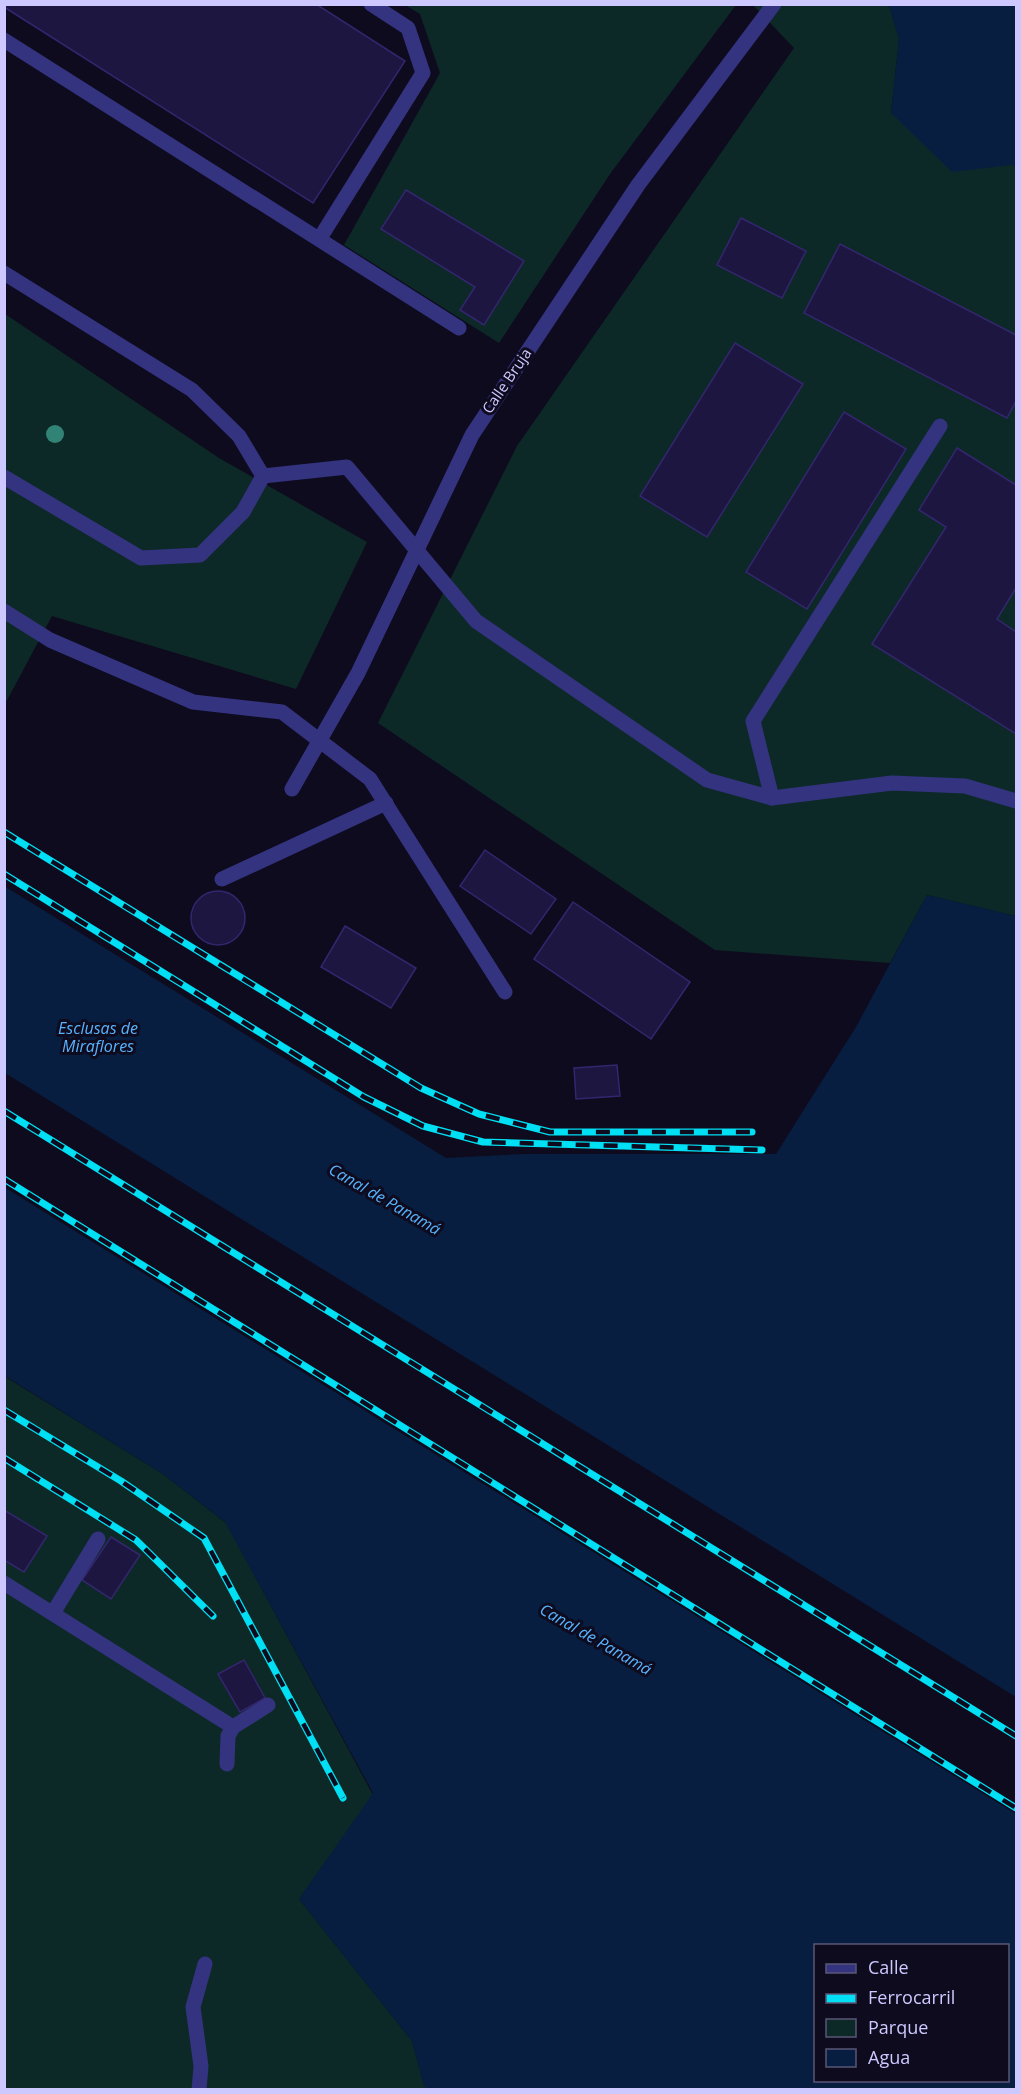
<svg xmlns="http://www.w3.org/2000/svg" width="1021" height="2094" viewBox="0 0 1021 2094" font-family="'Open Sans',sans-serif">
	<rect width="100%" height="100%" fill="#0e0b1e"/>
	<g fill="#0d2927">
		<polygon points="405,5 736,5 610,174 499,343 344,245 440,73 420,14"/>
		<polygon points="753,5 889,5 899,39 891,113 1016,166 1016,916 927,895 890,963 715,950 378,723 517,446 794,48"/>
		<polygon points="5,314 219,458 367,542 296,689 52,616 5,704"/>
		<polygon points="4,1376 163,1474 226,1523 373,1795 299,1899 412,2041 424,2085 429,2089 5,2089"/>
	</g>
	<g fill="#081e40" fill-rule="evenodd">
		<polygon points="889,5 1016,5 1016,166 1011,165 952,172 891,113 899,39"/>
		<polygon points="4,886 446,1158 524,1154 776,1154 856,1027 927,895 1016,916 1016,1697 5,1073"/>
		<path d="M4,1187L1016,1814V2089L429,2090L424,2086L412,2041L299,1899L373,1793L225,1522L163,1474L5,1376ZM816,1946H1008V2080H816Z"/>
	</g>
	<g fill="#1d1640" stroke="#33266e" stroke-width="1.5">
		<polygon points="4,4 316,4 405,61 313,203 4,7"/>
		<polygon points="406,190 524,261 484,325 460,310 475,287 381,229"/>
		<polygon points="741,218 806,251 782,298 717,265"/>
		<polygon points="840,244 1016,335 1016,401 1007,418 804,313"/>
		<polygon points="735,343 803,384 707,537 640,496"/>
		<polygon points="844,412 906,449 807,609 746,572"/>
		<polygon points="957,448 1016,485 1016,588 997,619 1016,632 1016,734 872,644 946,527 919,510"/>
		<polygon points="485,850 556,899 531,934 460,886"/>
		<circle cx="218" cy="918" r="27"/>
		<polygon points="573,902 690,982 651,1039 534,959"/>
		<polygon points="345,926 416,968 391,1008 321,967"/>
		<polygon points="617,1065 620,1096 576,1099 574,1068"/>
		<polygon points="4,1510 47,1536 24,1572 4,1560"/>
		<polygon points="111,1537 140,1555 111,1599 82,1580"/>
		<polygon points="244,1660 265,1698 240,1712 218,1674"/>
	</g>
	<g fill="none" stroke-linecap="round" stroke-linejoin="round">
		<g stroke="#343380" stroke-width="15">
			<polyline points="4,40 459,328"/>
			<polyline points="320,238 423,73 408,28 371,4"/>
			<polyline points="4,273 192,390 239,436 263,476 347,467 476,621 707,780 772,798 892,783 965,786 1016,801"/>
			<polyline points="4,477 141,558 200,555 243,512 263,476"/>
			<polyline points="4,611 50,640 193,702 282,712 370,779 505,992"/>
			<polyline points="772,798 753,721 940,426"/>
			<polyline points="222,879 386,803"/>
			<polyline points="4,1583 233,1727"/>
			<polyline points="53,1613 98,1539"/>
			<polyline points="227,1764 228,1736 233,1727 268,1705"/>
			<polyline points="199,2090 201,2066 193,2007 205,1964"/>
		</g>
		<g stroke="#00dff3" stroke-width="7">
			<g id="rail">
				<polyline points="4,832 421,1088 479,1114 550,1132 752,1132"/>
				<polyline points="4,874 364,1097 423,1126 483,1142 762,1150"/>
				<polyline points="4,1111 1016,1736"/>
				<polyline points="4,1179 1016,1808"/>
				<polyline points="4,1410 121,1481 204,1538 343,1798"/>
				<polyline points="4,1458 136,1540 213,1616"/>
			</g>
		</g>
		<use href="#rail" stroke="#0e0b1e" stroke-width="4.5" stroke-dasharray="14" stroke-linecap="butt"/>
		<polyline stroke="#343380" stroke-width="15" points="292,789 358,673 472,435 638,185 774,4"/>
	</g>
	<circle fill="#318375" cx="55" cy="434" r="9"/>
	<g text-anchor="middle" stroke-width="6" stroke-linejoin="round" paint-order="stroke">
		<g font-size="15" fill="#cdc8ff" stroke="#0e0b1e">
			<text transform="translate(507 381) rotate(-56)" y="5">Calle Bruja</text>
		</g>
		<g font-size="16" font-style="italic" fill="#56b4ff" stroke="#0e0b1e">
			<text x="98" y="1034">Esclusas de<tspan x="98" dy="18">Miraflores</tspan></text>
			<text transform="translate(385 1199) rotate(30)" y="6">Canal de Panamá</text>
			<text transform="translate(596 1639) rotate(30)" y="6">Canal de Panamá</text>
		</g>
	</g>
	<rect width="1021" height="2094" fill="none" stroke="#cdc8ff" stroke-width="12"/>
	<rect x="814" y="1944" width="195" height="138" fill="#0e0b1e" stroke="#5a5778" stroke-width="1.5"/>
	<rect x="826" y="1964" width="30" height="9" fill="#343380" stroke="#5a5778" stroke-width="1.5"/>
	<text x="868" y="1974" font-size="18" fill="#cdc8ff">Calle</text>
	<rect x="826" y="1994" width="30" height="9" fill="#00dff3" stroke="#5a5778" stroke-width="1.5"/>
	<text x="868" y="2004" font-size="18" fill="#cdc8ff">Ferrocarril</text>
	<rect x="826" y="2019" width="30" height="18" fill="#0d2927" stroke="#5a5778" stroke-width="1.5"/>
	<text x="868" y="2034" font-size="18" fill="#cdc8ff">Parque</text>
	<rect x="826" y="2049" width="30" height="18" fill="#081e40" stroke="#5a5778" stroke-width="1.5"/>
	<text x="868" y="2064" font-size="18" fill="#cdc8ff">Agua</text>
</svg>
